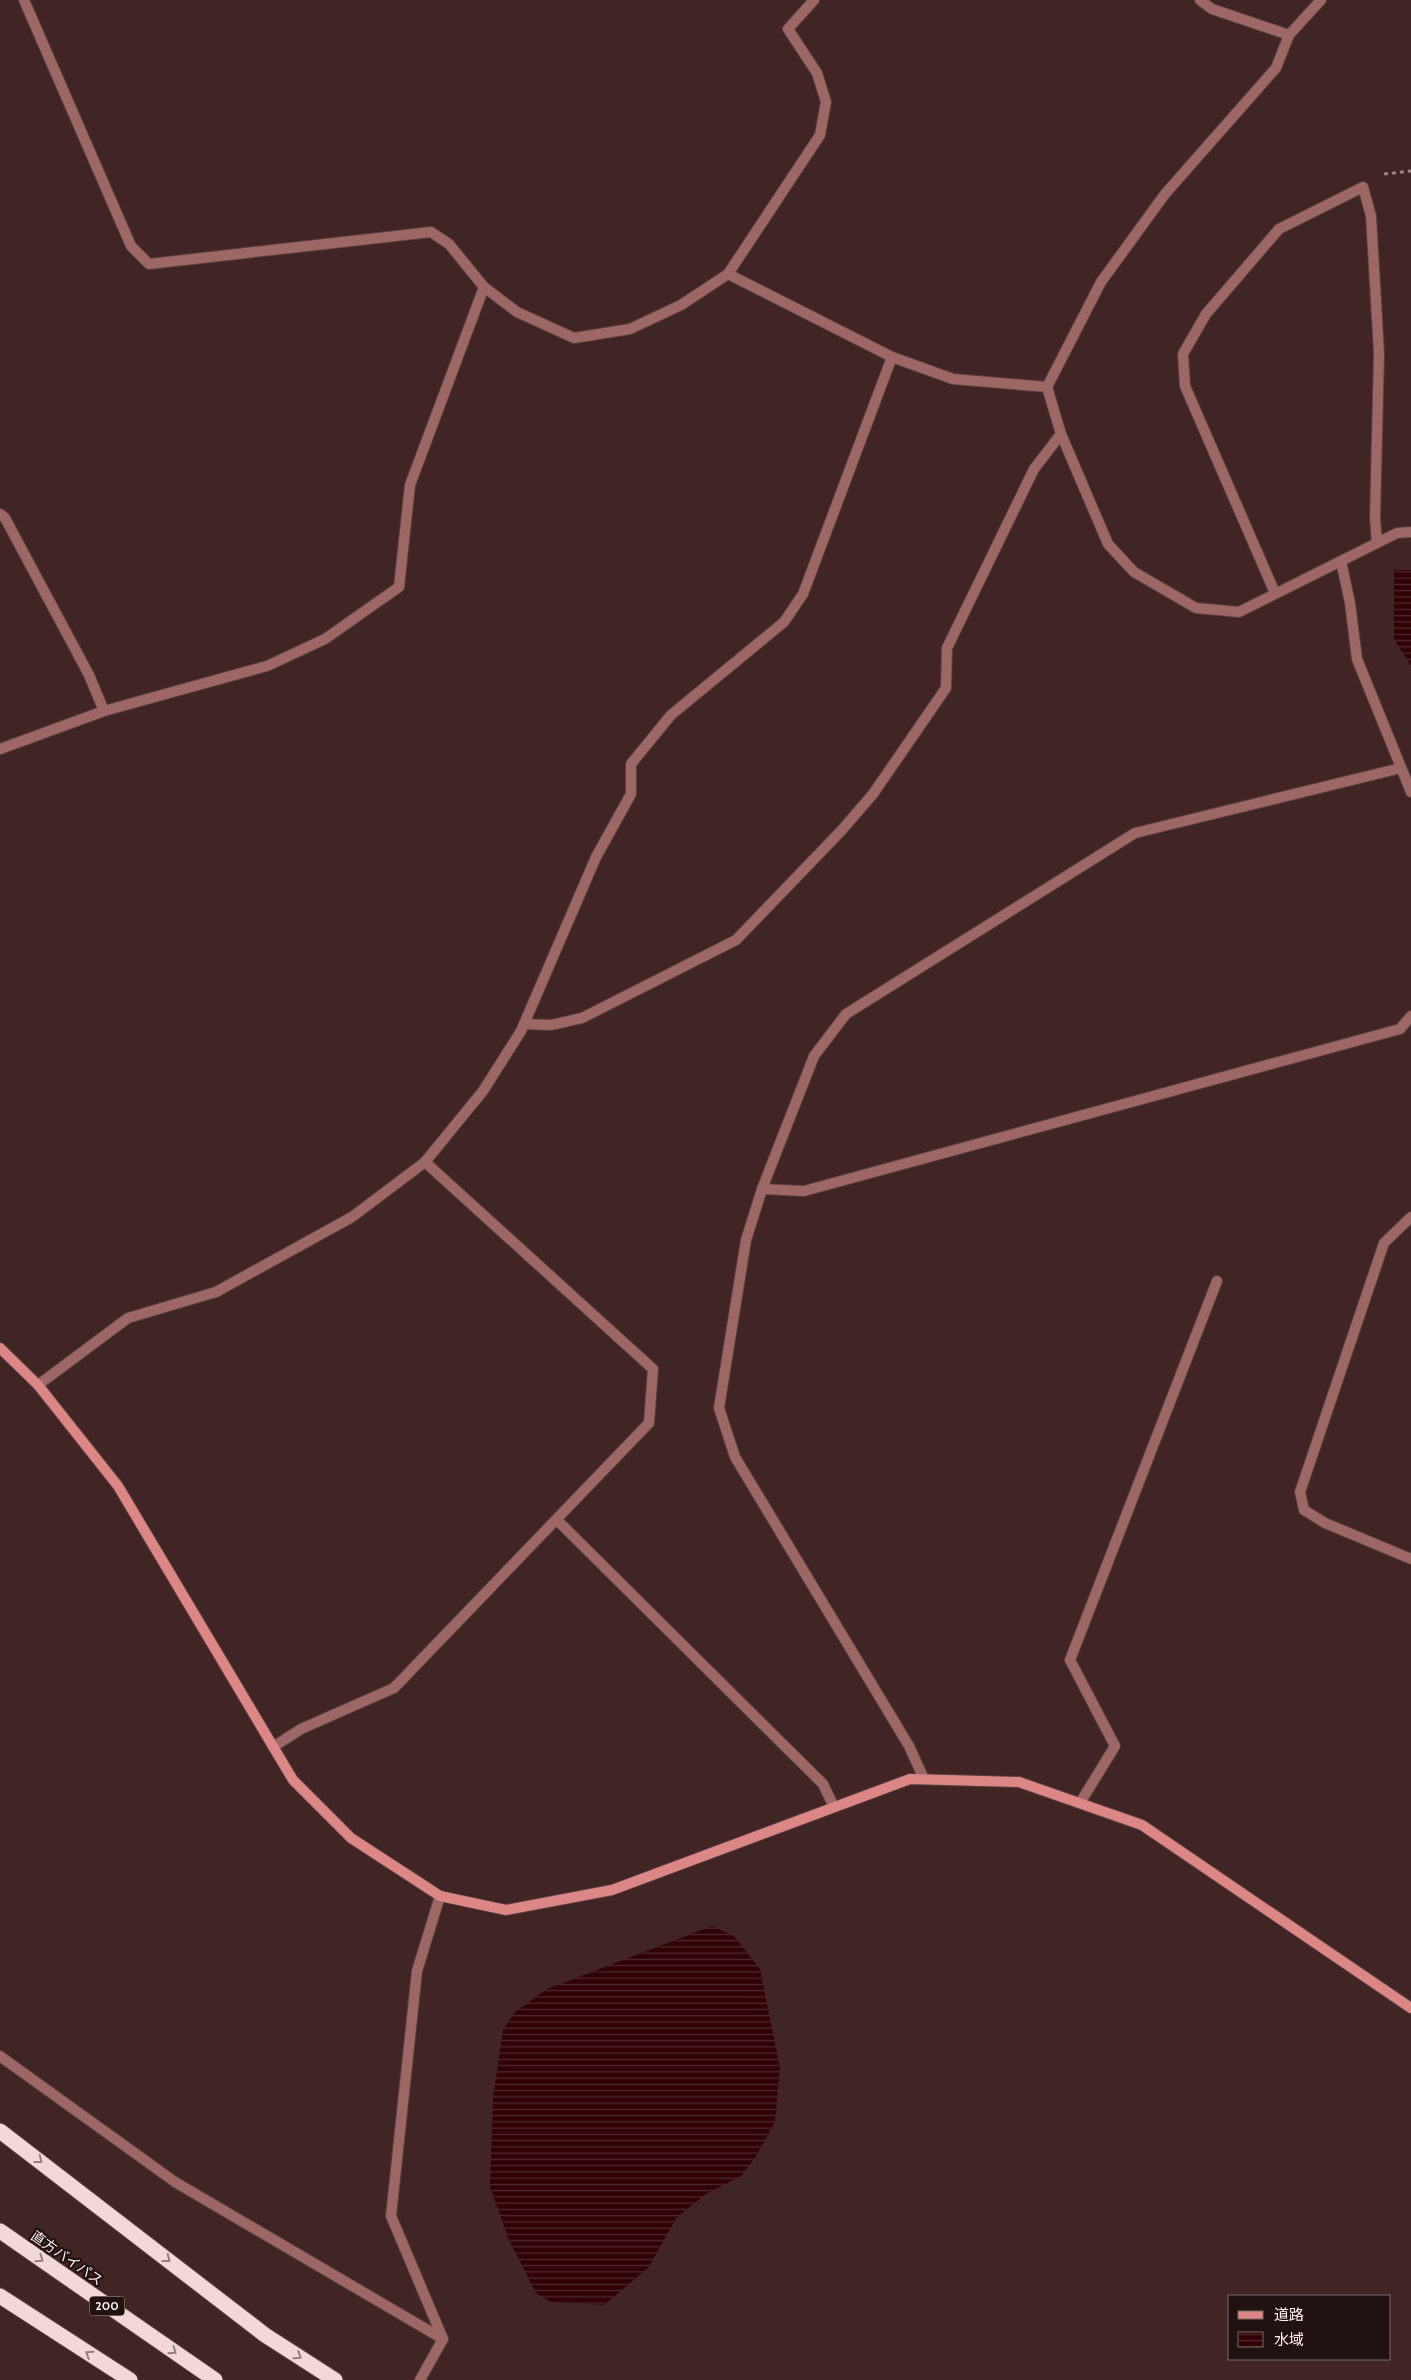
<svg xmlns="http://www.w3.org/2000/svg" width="1411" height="2380" viewBox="0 0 1411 2380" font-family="Cabin,'Noto Sans JP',sans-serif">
	<defs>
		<pattern id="water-rules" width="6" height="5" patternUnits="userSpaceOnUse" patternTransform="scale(1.25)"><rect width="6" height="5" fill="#300206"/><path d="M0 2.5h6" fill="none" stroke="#4f272b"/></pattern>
	</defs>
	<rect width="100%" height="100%" fill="#412424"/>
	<g fill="url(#water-rules)">
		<polygon points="1394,570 1411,570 1411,666 1394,639"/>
		<polygon points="712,1926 734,1936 760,1969 780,2068 775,2122 755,2158 741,2176 706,2194 677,2217 648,2268 604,2305 551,2302 536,2293 509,2240 490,2187 493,2097 503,2030 515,2012 547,1989"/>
	</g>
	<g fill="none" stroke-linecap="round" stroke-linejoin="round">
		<g stroke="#5b4040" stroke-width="12">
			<g id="street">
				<polyline points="24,0 131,246 149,264 431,232 449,244 484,287 517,312 574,338 630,329 681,305 728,274 892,357 953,379 1047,387 1061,434 1108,544 1134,572 1196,608 1239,612 1397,533 1411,532"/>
				<polyline points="1200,0 1212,9 1289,35 1321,0"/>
				<polyline points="728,274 820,135 826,102 817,73 788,29 814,0"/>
				<polyline points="1047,387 1101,282 1165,194 1276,68 1289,35"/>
				<polyline points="0,514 5,518 89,675 104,711"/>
				<polyline points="1341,561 1350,603 1357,659 1411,792"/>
				<polyline points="1275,593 1185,386 1183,354 1206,314 1279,229 1363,187 1371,216 1379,353 1375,518 1377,543"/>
				<polyline points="0,749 104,711 267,666 325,639 399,587 410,485 484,287"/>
				<polyline points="524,1024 551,1025 582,1018 736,940 841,831 873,794 946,688 947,648 1034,469 1061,434"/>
				<polyline points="762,1189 804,1191 1400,1029 1411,1016"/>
				<polyline points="1411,1217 1384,1243 1300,1492 1304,1510 1325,1523 1411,1559"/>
				<polyline points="38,1385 128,1318 216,1292 352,1217 425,1162 483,1091 521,1031 596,857 631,794 631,764 671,715 784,622 803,594 892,357"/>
				<polyline points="557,1520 823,1784 834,1807"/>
				<polyline points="273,1747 301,1729 394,1688 649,1423 653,1369 425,1162"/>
				<polyline points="924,1779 909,1746 735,1457 719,1408 746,1240 762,1189 814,1056 846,1014 1135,833 1401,768"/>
				<polyline points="1080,1803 1115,1746 1070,1660 1217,1281"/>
				<polyline points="440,1896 417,1971 391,2216 443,2339"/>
				<polyline points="0,2056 175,2182 443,2339 420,2380"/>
			</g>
		</g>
		<g stroke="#5b4040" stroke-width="12">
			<polyline id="secondary" points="0,1348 38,1385 118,1486 293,1780 351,1838 440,1896 506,1910 612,1890 910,1779 1019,1782 1142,1825 1411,2008"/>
		</g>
		<g stroke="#5b4040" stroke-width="17">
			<g id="highway">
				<polyline points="0,2131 265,2335 335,2380"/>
				<polyline points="0,2231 215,2380"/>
				<polyline points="0,2296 130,2380"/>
			</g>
		</g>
		<polyline stroke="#9c8584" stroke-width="3" stroke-dasharray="4 4" stroke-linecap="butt" points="1384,174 1411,171"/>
		<use href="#street" stroke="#9d6766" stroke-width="10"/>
		<use href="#secondary" stroke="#dc8686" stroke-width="10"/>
		<use href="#highway" stroke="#f3d8d7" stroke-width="15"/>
	</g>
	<defs><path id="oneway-chevron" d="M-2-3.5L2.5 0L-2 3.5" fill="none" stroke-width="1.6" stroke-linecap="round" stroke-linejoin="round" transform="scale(1.25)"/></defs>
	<g stroke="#947f7e">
		<use href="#oneway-chevron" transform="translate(39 2160) rotate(38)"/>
		<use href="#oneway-chevron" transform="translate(40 2259) rotate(35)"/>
		<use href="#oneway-chevron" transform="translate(167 2259) rotate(38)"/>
		<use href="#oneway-chevron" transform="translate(173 2351) rotate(35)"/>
		<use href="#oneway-chevron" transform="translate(89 2354) rotate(-147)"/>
		<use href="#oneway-chevron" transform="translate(298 2356) rotate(33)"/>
	</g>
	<g text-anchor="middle" stroke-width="4.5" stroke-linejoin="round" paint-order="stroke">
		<rect fill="#1f1211" stroke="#bbacab" stroke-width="1" x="89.5" y="2296.5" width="35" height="19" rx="4"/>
		<g font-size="12" font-weight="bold" fill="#feeeed">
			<text x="107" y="2310">200</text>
		</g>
		<g font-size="14" fill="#feeeed" stroke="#1f1211">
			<text transform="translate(67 2258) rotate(35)" y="5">直方バイパス</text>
		</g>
	</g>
	<rect x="1228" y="2295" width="162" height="65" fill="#1f1211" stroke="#786a69"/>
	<rect x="1238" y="2311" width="25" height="8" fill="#dc8686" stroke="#786a69"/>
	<text x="1274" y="2320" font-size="15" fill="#feeeed">道路</text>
	<rect x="1238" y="2332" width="25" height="15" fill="url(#water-rules)" stroke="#786a69"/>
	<text x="1274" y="2345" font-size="15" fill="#feeeed">水域</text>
</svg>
